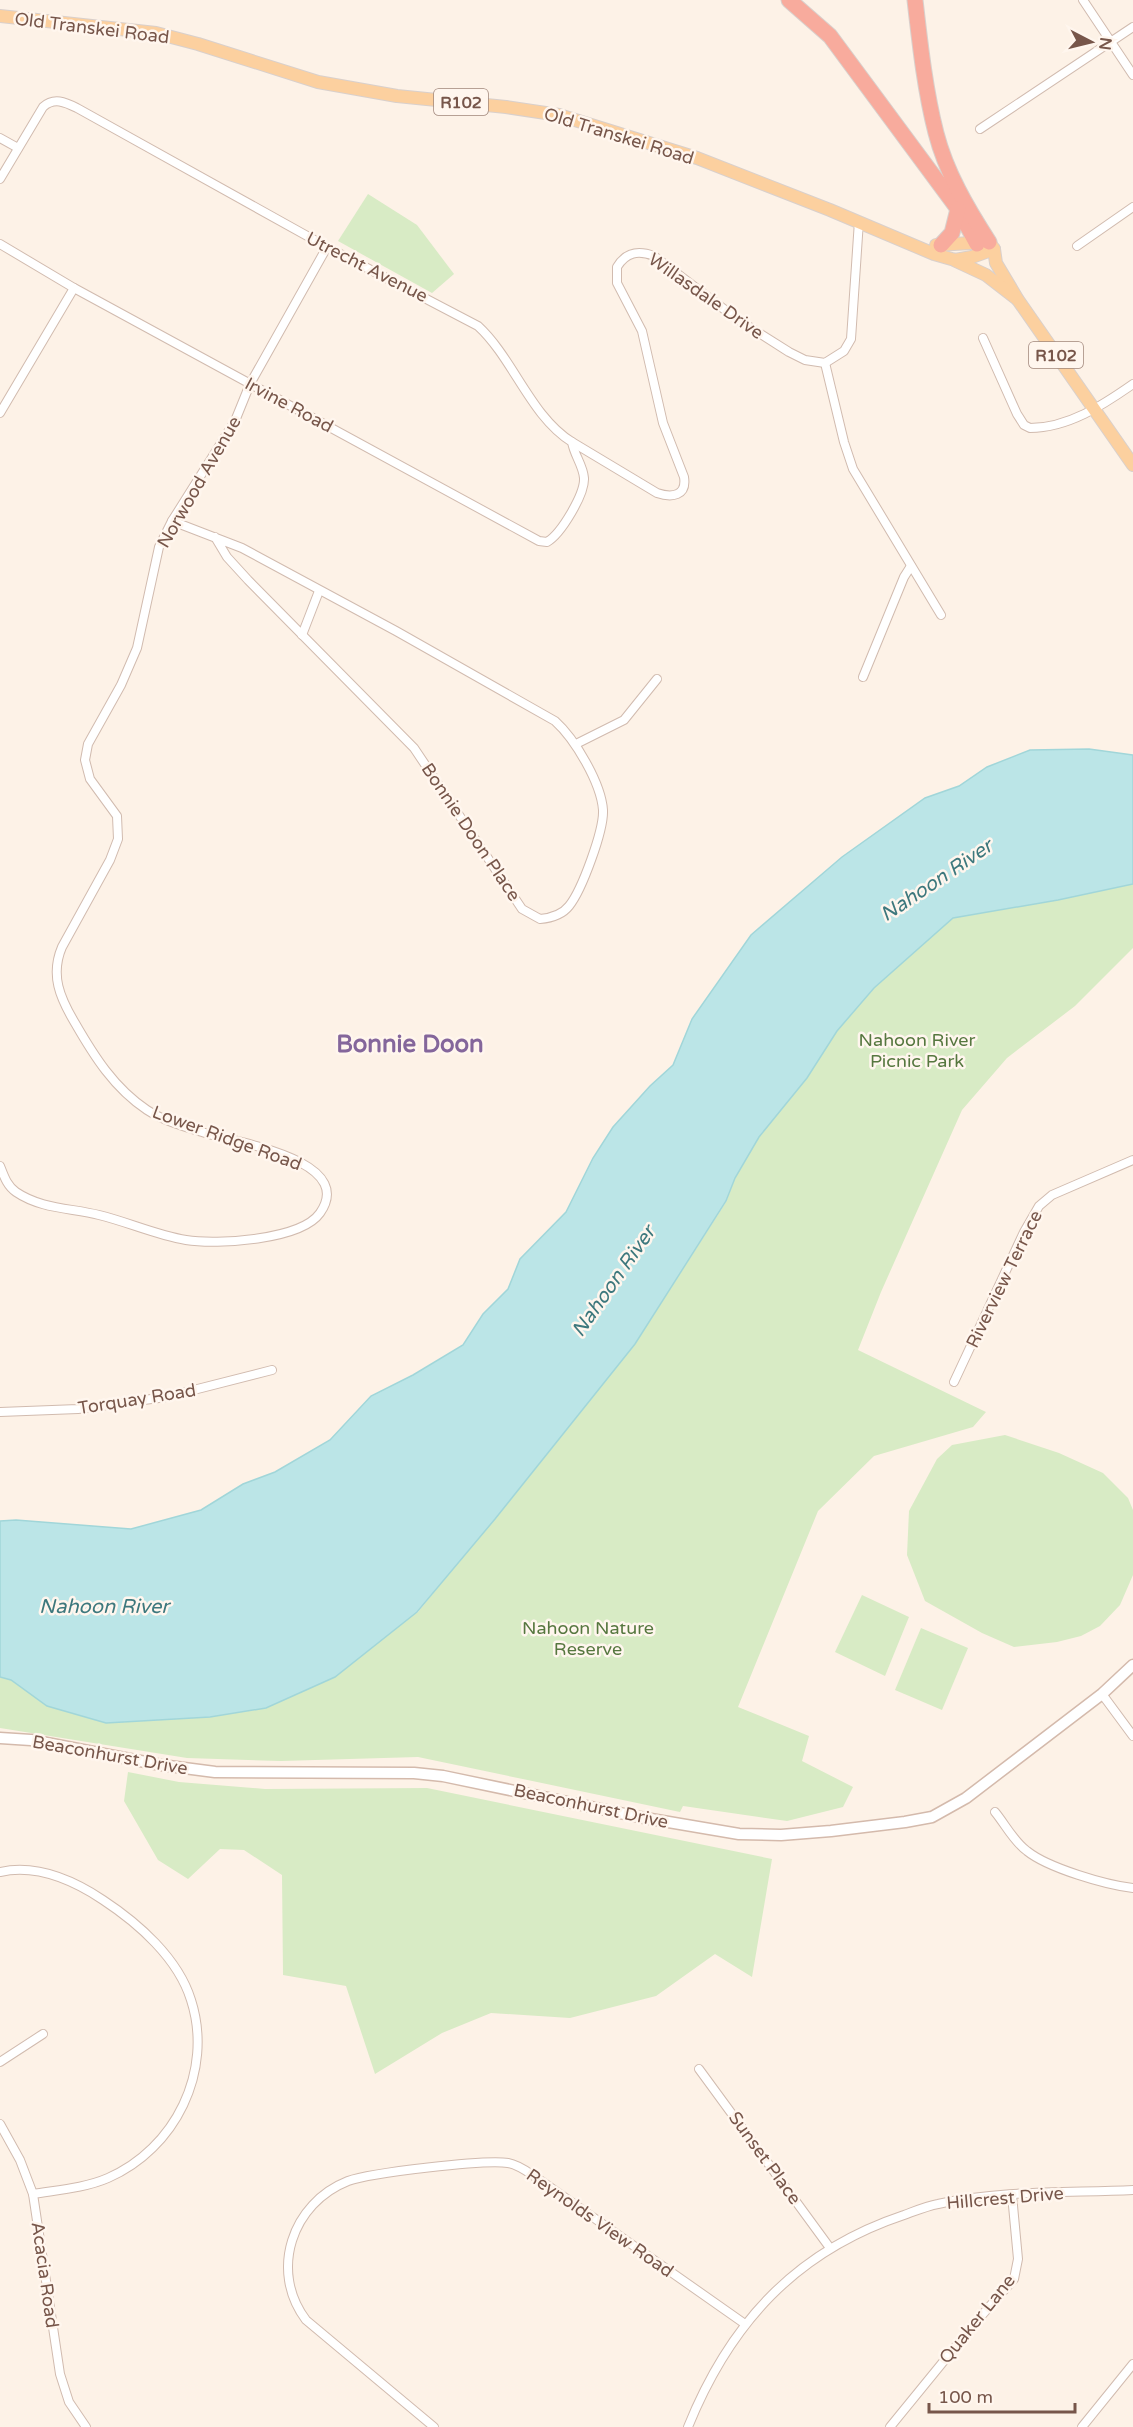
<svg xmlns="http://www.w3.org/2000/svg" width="1133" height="2427" viewBox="0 0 1133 2427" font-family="'Varela Round',sans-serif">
	<rect width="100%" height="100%" fill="#fdf2e7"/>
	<g fill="#d8ebc5">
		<polygon points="368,194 417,225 454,274 432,293 338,241"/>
		<polygon points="1133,884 1133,948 1075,1006 1007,1058 962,1110 881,1292 858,1350 986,1412 973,1427 874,1456 818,1511 738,1707 809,1736 802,1761 853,1787 843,1807 787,1821 683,1806 680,1812 418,1757 281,1761 187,1758 0,1728 0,1677 11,1680 47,1706 106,1723 210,1717 266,1708 418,1612 635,1344 726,1202 735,1178 759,1137 807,1078 837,1031 874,988 953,918 1058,900"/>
		<polygon points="1005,1435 1059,1453 1103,1473 1128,1498 1133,1510 1133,1575 1120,1605 1100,1626 1081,1636 1057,1642 1014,1647 982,1633 925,1601 907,1555 909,1511 937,1459 952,1445"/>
		<polygon points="862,1595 909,1617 885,1676 835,1652"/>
		<polygon points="921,1628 968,1648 942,1710 895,1690"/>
		<polygon points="128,1772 179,1782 265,1789 427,1788 772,1859 752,1977 715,1954 656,1996 570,2018 491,2013 442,2033 375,2074 346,1986 283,1975 282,1875 244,1850 220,1849 188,1879 158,1860 124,1801"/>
	</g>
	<polygon fill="#bbe5e7" stroke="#a1d6d9" stroke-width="1.5" points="1089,749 1133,755 1133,884 1058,900 953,918 874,988 837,1031 807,1078 759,1137 735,1178 726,1201 635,1344 495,1519 417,1612 335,1677 266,1708 210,1717 106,1723 47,1706 11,1680 0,1677 0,1521 16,1520 131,1529 201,1510 243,1484 275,1472 330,1440 371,1396 413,1375 463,1345 483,1314 508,1289 520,1259 566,1212 593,1158 613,1127 650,1086 673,1065 692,1019 751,935 842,857 925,798 959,786 987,767 1030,750"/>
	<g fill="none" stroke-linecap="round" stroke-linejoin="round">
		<g stroke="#d1bbaf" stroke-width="10">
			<g id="street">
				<polyline points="1083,0 1133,75"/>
				<polyline points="980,129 1133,27"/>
				<polyline points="0,138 18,148"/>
				<path d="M0,179L43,107C54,97 65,102 77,108L327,247L478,326C513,358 531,417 572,442C574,455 583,465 584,478C585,494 561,534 547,542L539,541L74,288L0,244"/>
				<polyline points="1077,246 1133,207"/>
				<path d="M983,338L1017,414L1024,425L1030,428C1068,428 1103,405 1133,384"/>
				<polyline points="825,363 844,442 853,469 941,615"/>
				<polyline points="0,413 74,288"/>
				<path d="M572,442L657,493C672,498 687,496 684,477L663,423L642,331L617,283V267C626,252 638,250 654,256L737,319L789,352L805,360L825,363L844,351L851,339L859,221"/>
				<path d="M172,521L242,548L396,631L555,721C575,739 601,783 603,810C604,830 582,890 569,906C562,915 551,918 540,919L522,909L414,748L248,580L227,557L215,537"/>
				<polyline points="302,635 319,591"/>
				<polyline points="863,677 904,577 911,566"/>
				<polyline points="576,744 624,720 657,679"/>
				<path d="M0,1166C4,1176 7,1186 16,1192C41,1209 71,1208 99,1215C128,1222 156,1235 186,1240C217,1245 301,1240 320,1213C357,1160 235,1142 205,1133C186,1127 164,1121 147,1110C114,1088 94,1056 75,1023C60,998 50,975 62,947L110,860L118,839L117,816L90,779L85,760L88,744L121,685L137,648L159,547L172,521L235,421L250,384L327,247"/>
				<polyline points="954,1382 1024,1232 1039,1206 1052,1195 1133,1160"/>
				<polyline points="0,1412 78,1409 166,1397 272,1370"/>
				<polyline points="1102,1694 1133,1736"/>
				<path d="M995,1812C1005,1824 1014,1842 1027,1851C1048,1868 1106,1885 1133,1888"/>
				<path d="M0,1872C36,1864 73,1880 103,1900C138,1923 178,1958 191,2000C214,2071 175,2149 108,2178C85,2188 57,2190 33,2194"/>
				<polyline points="0,2062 43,2034"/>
				<polyline points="699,2069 830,2248"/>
				<polyline points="0,2124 20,2160 33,2194 60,2374 69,2402 86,2427"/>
				<path d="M434,2427L306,2320C269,2271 292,2203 348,2181C370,2173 486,2159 508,2163C520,2165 530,2174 540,2180L745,2324"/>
				<path d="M688,2427C730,2323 796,2251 904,2215C915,2211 927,2206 938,2204C1001,2190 1069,2193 1133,2190"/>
				<polyline points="890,2427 974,2324 1014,2279 1018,2259 1012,2195"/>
				<polyline points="1082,2427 1133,2364"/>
			</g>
		</g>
		<g stroke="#d4baac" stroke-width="13">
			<polyline id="secondary" points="0,1738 31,1740 161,1765 215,1772 414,1773 443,1776 639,1817 739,1834 781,1835 831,1831 905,1822 932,1817 966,1798 1102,1694 1133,1665"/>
		</g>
		<g stroke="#d9d0cc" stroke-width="14">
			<g id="primary">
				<polyline points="0,16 156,33 198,44 318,82 397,96 506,107 559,115 697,158 830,210 934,254 955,260 972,257 994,249"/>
				<polyline points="936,245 989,242 994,249 996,263 1018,300 1133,465"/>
				<polyline points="956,261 986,275 1017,299"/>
			</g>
		</g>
		<g stroke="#d9d0cc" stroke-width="17">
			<g id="highway">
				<polyline points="789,0 830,36 958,209 977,244"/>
				<path d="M915,0C920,44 925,90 936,133C946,172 967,208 989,242"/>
				<polyline points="941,245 952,233 958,209"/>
			</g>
		</g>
		<use href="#street" stroke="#fff" stroke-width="8"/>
		<use href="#secondary" stroke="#fff" stroke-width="10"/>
		<use href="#primary" stroke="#fcd09f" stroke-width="12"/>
		<use href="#highway" stroke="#f8ab9d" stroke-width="15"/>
	</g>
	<g text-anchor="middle" stroke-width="5" stroke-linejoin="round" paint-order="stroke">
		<g fill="#fff6ee" stroke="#a0867b" stroke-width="1.5">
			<rect x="434" y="89" width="54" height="26" rx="4.5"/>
			<rect x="1029" y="342" width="54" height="26" rx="4.5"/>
		</g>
		<g font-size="16" font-weight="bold" fill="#77564a">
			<text x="461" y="108">R102</text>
			<text x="1056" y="361">R102</text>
		</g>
		<g font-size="18" fill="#77564a" stroke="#fff6ee">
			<text transform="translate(92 28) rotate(7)" y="6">Old Transkei Road</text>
			<text transform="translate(619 136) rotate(17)" y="6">Old Transkei Road</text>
			<text transform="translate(367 267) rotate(27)" y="6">Utrecht Avenue</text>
			<text transform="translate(706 296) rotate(35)" y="6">Willasdale Drive</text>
			<text transform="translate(289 405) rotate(28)" y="6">Irvine Road</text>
			<text transform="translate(199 482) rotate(-60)" y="6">Norwood Avenue</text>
			<text transform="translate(471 832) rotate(56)" y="6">Bonnie Doon Place</text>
			<text transform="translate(227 1138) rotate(20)" y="6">Lower Ridge Road</text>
			<text transform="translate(1004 1279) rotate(-64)" y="6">Riverview Terrace</text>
			<text transform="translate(137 1399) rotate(-9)" y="6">Torquay Road</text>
			<text transform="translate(110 1755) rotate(10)" y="6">Beaconhurst Drive</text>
			<text transform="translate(591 1806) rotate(12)" y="6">Beaconhurst Drive</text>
			<text transform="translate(765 2158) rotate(54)" y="6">Sunset Place</text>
			<text transform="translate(1005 2198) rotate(-5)" y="6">Hillcrest Drive</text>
			<text transform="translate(600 2223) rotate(35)" y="6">Reynolds View Road</text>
			<text transform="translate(45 2275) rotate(82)" y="6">Acacia Road</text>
			<text transform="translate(977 2319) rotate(-51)" y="6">Quaker Lane</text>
		</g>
		<g font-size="18" fill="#56773f" stroke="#fff6ee">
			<text x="917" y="1046">Nahoon River<tspan x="917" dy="21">Picnic Park</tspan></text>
			<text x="588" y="1634">Nahoon Nature<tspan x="588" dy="21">Reserve</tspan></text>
		</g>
		<g font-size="20" font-style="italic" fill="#3d787d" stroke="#fff6ee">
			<text transform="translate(936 880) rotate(-34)" y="7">Nahoon River</text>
			<text transform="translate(613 1281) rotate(-55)" y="7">Nahoon River</text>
			<text x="104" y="1613">Nahoon River</text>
		</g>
		<g font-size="24" font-weight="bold" fill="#84669b" stroke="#fff6ee">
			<text x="410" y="1052">Bonnie Doon</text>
		</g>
	</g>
	<g transform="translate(1091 42) rotate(97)" stroke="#fff6ee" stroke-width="4.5" paint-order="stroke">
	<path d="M0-4.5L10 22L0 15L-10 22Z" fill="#77564a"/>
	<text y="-9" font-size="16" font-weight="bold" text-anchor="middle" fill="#77564a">N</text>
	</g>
	<path d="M929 2403v9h146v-9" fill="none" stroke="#77564a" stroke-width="3"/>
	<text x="938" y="2403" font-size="18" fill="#77564a" stroke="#fff6ee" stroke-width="4.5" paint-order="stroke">100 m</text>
</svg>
